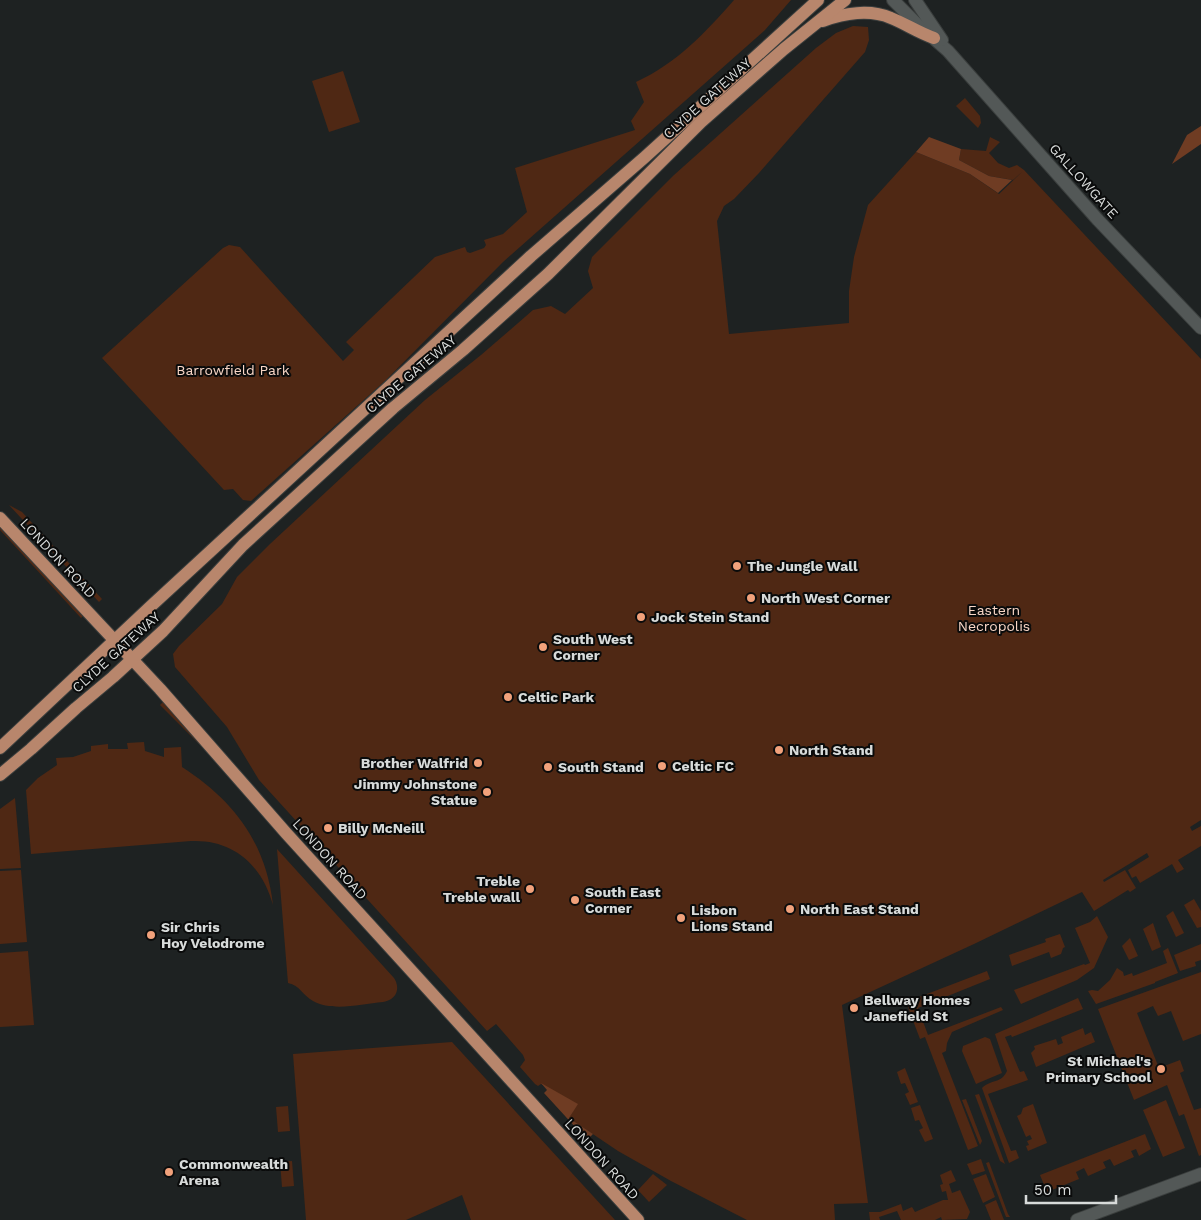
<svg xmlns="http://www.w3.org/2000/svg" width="1201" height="1220" viewBox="0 0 1201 1220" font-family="'Work Sans',sans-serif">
	<rect width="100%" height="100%" fill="#1e2222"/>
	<g fill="#4f2814">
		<path d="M734,0H791L765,30L503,262L386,380L251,501L243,500L233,489L224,490L102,358L223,248L229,245L240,247L343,361L354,350L346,342L435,257L465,247L467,252L470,253L484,248L486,245L484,240L503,234L527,212L515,168L635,130L631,121L644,102L636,82C677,63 705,33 734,0Z"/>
		<polygon points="853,26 868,27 869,40 865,52 759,173 734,199 724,206 717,221 729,334 849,323 849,291 854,257 868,205 916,152 970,174 999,194 1022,172 1013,180 989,176 959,160 961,149 986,151 990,137 1000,142 989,153 998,163 1009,168 1017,165 1024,170 1201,359 1201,820 1190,827 1192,831 1201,826 1201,846 1178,860 1184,869 1177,873 1172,864 1140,883 1136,876 1132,878 1128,870 1149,857 1147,853 1103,880 1104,882 1125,870 1136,888 1130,892 1128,890 1094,911 1082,892 974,944 842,1005 868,1203 834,1204 835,1220 747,1220 671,1181 618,1151 569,1118 577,1104 541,1084 538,1086 535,1084 520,1067 525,1060 523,1055 496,1024 487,1031 259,780 227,727 175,667 173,654 179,646 222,604 237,577 270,544 384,438 425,400 481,355 533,310 551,306 565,314 593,288 588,271 592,257 674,175 816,48 836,33"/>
		<polygon points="343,71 360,122 329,132 312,81"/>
		<polygon points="965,98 980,116 981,123 978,128 956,106"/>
		<polygon points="9,505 22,512 102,599 99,602"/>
		<polygon points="0,522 85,614 81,618 0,530"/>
		<polygon points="165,700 211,756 160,705"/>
		<path d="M144,742L145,751L164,757V748L181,747L182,767C233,800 266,842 273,905C262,865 233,839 191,841L31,854L26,790L38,778L57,765L56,758L73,757L91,751V746L108,744V749H128L127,743Z"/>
		<polygon points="15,798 21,868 0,869 0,809"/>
		<path d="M277,849L394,978C401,989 396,1000 383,1002C361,1004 333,1012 313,1001C303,996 300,985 288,983Z"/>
		<polygon points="21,870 27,942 0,944 0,871"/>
		<polygon points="1194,899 1201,911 1201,927 1197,928 1184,905"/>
		<polygon points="1173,911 1184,933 1176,937 1166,916"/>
		<polygon points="1097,916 1108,937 1094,968 1077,980 1021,1004 1014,990 1084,964 1085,965 1090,963 1075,928 1090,922"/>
		<polygon points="1153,923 1161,947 1152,951 1143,929"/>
		<polygon points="1060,934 1065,947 1063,948 1061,954 1051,958 1049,952 1012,966 1009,955 1046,942 1045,939"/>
		<polygon points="1130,938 1138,956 1129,960 1122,946"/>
		<polygon points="1201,944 1201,960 1195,962 1196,966 1180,971 1174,955"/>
		<polygon points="1168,948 1178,973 1155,982 1155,983 1096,1004 1088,991 1092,990 1098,991 1110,980 1117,968 1123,972 1124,976 1132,973 1133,976 1167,963 1163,951"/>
		<polygon points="28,951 34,1025 0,1027 0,953"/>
		<polygon points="987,971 990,979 918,1008 928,1035 1001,1007 1003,1010 952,1032 947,1043 946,1051 942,1053 978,1146 968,1150 925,1037 920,1039 906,1002"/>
		<polygon points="1201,972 1201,1034 1183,1041 1171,1011 1158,1016 1153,1006 1137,1013 1159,1068 1180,1060 1184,1071 1180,1073 1194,1110 1201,1108 1201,1155 1199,1156 1184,1114 1179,1116 1167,1085 1134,1100 1098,1009"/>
		<path d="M1078,998L1083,1009L1012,1037L1011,1035L1005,1037L1020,1072L1024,1071L1028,1080L988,1094L1011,1151L1016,1150L1019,1158L1009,1163L982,1088C991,1079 1001,1084 1007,1071L995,1034Z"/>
		<polygon points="1083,1028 1085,1035 1091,1032 1095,1042 1036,1067 1031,1053 1035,1049 1034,1046 1056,1039 1058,1045 1063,1043 1061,1037"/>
		<polygon points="985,1037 990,1039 1002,1073 976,1084 962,1051 963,1046"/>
		<polygon points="452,1042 474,1066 615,1220 471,1220 462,1195 406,1220 306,1220 293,1054"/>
		<polygon points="905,1068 918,1102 910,1105 905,1094 909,1092 905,1083 901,1084 897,1072"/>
		<polygon points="979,1094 1005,1164 1000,1161 975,1095"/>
		<polygon points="966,1099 982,1141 980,1145 962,1100"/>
		<polygon points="1166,1100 1185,1148 1163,1157 1143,1110"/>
		<polygon points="1033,1104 1047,1143 1028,1151 1026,1146 1029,1145 1027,1141 1032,1139 1030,1135 1026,1137 1017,1116 1021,1114 1023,1108"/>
		<polygon points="920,1105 933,1139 925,1142 919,1130 923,1128 919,1120 915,1121 911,1108"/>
		<polygon points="288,1106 290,1131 278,1132 276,1107"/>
		<polygon points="1145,1134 1151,1149 1139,1156 1136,1149 1131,1151 1134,1157 1114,1166 1110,1159 1103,1162 1106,1168 1088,1176 1084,1168 1076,1172 1079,1179 1047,1192 1040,1175"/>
		<polygon points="981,1159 985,1171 972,1175 967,1164"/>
		<polygon points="292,1161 294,1186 282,1187 280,1162"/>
		<polygon points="989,1162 1008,1214 1010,1217 1006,1217 986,1163"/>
		<polygon points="951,1170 956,1181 949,1184 952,1193 960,1190 970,1212 967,1219 942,1220 941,1217 935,1220 901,1220 897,1211 879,1217 880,1220 870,1220 869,1212 880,1212 901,1204 903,1211 912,1207 915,1212 943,1200 948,1200 946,1191 942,1192 940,1185 943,1184 940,1175"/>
		<polygon points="653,1174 667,1185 649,1202 638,1190"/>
		<polygon points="986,1174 995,1197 983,1203 973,1179"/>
		<polygon points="996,1200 1004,1220 991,1220 985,1205"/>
	</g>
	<g fill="#6f3c23">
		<polygon points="1201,126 1201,144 1172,164 1187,135"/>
		<polygon points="929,137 961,149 959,160 989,176 1012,180 998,193 970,174 916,152"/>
		<polygon points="541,1083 578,1104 569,1118 593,1134 587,1140 544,1093 547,1090"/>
	</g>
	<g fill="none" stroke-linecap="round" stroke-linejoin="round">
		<g stroke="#3a3e3d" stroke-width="14">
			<g id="tertiary">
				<polyline points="893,0 917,24 948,51 1098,220 1201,328"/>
				<polyline points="915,0 942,40"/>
				<polyline points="1077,1220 1201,1174"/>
			</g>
		</g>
		<g stroke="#3a3e3d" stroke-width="14">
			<g id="primary">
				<path d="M823,21C844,13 870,9 891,18C906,24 919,33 934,38"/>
				<polyline points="0,518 160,689 286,833 638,1220"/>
				<polyline points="0,748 151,606 531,256 645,157 818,0"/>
				<polyline points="0,775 31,749 76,708 113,677 163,631 243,545 393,408 463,350 548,274 701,122 784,49 845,0"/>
			</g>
		</g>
		<use href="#tertiary" stroke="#535857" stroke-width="12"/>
		<use href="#primary" stroke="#b8866c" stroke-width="12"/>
	</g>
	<g fill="#f1a17b" stroke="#0a0b0b" stroke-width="2">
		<circle cx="737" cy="566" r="5"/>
		<circle cx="751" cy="598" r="5"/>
		<circle cx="641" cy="617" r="5"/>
		<circle cx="543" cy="647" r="5"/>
		<circle cx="508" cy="697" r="5"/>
		<circle cx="779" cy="750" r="5"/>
		<circle cx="478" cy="763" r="5"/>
		<circle cx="662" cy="766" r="5"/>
		<circle cx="548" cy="767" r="5"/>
		<circle cx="487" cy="792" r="5"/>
		<circle cx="328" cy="828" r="5"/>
		<circle cx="530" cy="889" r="5"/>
		<circle cx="575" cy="900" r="5"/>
		<circle cx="790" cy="909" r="5"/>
		<circle cx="681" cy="918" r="5"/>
		<circle cx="151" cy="935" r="5"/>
		<circle cx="854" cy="1008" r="5"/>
		<circle cx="1161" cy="1069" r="5"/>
		<circle cx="169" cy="1172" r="5"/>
	</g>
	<g text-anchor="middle" stroke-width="4" stroke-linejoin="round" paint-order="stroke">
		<g font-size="14" fill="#d8dbda" stroke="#0a0b0b">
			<text transform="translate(707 98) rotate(-42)" y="5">CLYDE GATEWAY</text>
			<text transform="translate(1084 181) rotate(48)" y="5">GALLOWGATE</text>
			<text transform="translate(411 374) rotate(-40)" y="5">CLYDE GATEWAY</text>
			<text transform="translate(58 558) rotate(47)" y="5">LONDON ROAD</text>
			<text transform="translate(116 652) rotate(-42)" y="5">CLYDE GATEWAY</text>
			<text transform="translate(330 859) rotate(48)" y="5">LONDON ROAD</text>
			<text transform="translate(602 1159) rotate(48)" y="5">LONDON ROAD</text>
		</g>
		<g font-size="14" fill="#f8d6c6" stroke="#0a0b0b">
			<text x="233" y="375">Barrowfield Park</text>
			<text x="994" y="615">Eastern<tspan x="994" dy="16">Necropolis</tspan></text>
		</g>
		<g font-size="14" font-weight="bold" fill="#d8dbda" stroke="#0a0b0b" text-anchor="start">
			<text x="747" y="571">The Jungle Wall</text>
			<text x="761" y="603">North West Corner</text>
			<text x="651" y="622">Jock Stein Stand</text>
			<text x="553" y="644">South West<tspan x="553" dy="16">Corner</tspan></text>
			<text x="518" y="702">Celtic Park</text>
			<text x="789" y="755">North Stand</text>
			<text x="468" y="768" text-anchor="end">Brother Walfrid</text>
			<text x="672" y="771">Celtic FC</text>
			<text x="558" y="772">South Stand</text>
			<text x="477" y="789" text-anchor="end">Jimmy Johnstone<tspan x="477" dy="16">Statue</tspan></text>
			<text x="338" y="833">Billy McNeill</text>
			<text x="520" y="886" text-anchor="end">Treble<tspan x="520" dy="16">Treble wall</tspan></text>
			<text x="585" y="897">South East<tspan x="585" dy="16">Corner</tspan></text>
			<text x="800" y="914">North East Stand</text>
			<text x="691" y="915">Lisbon<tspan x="691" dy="16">Lions Stand</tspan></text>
			<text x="161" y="932">Sir Chris<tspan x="161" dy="16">Hoy Velodrome</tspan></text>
			<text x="864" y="1005">Bellway Homes<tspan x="864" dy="16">Janefield St</tspan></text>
			<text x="1151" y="1066" text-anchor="end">St Michael's<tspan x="1151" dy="16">Primary School</tspan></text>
			<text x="179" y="1169">Commonwealth<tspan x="179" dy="16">Arena</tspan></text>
		</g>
	</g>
	<path d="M1026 1195v8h90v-8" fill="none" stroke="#d8dbda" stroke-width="2.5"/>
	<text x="1034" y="1195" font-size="15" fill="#d8dbda" stroke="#0a0b0b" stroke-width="4" paint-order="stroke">50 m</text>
</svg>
